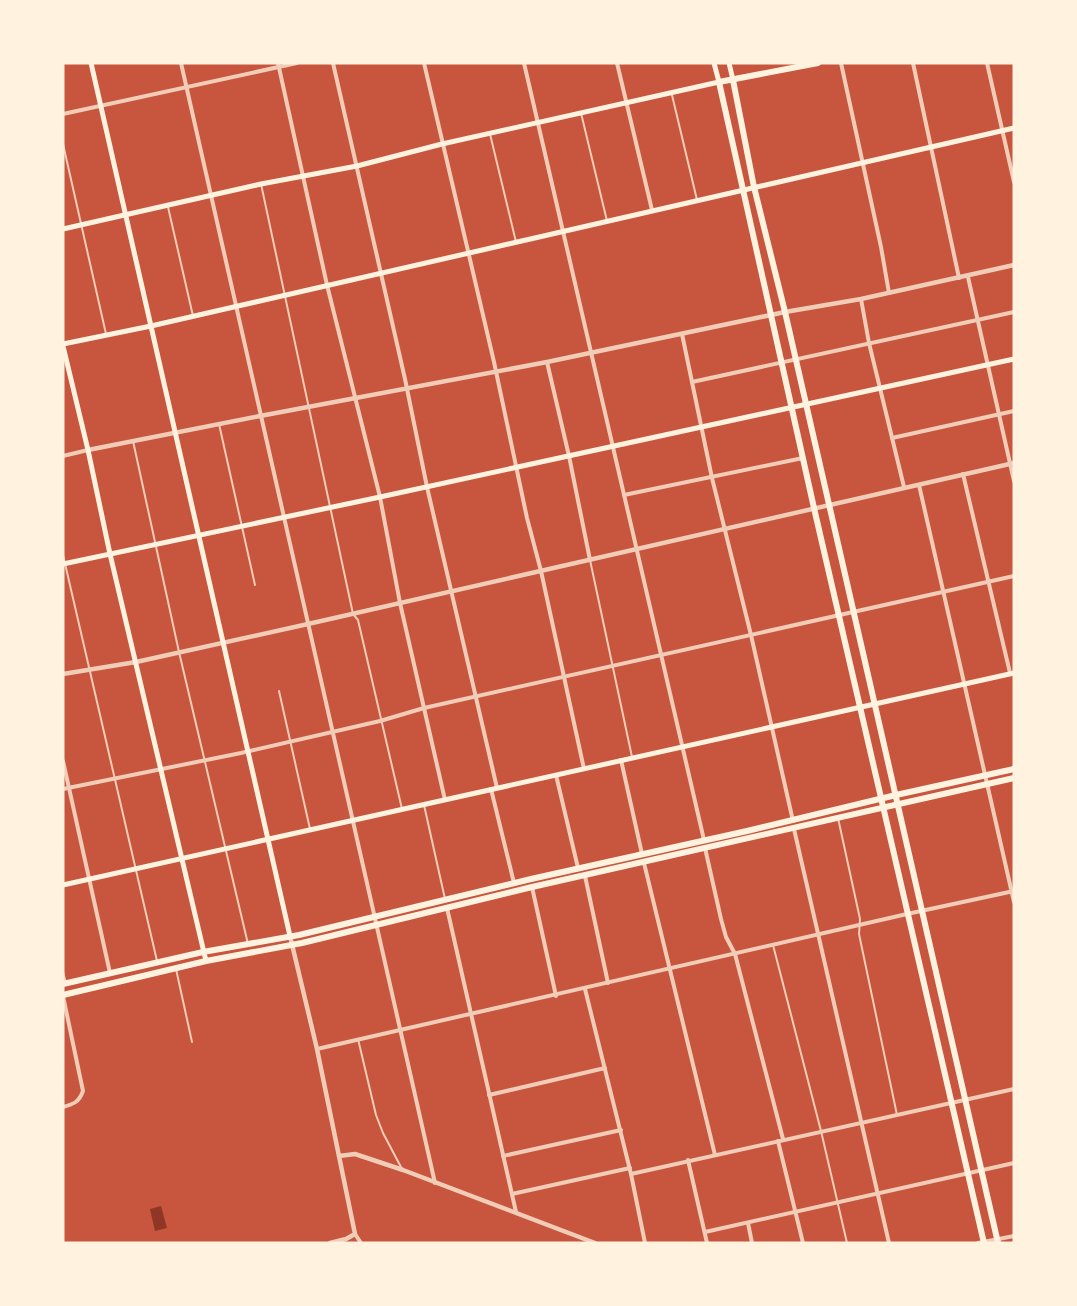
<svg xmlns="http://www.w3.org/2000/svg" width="1077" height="1306" viewBox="0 0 1077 1306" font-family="'Titillium Web',sans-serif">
	<rect width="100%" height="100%" fill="#c8553d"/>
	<polygon fill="#8f3625" points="161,1206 167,1228 155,1231 150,1209"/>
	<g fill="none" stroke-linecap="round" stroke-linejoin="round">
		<g stroke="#f1ccb7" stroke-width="2">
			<polyline points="672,95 697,200"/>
			<polyline points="581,113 607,221"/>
			<polyline points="490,134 516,242"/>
			<polyline points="63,144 106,334"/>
			<polyline points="261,184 353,614 358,620 402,809"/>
			<polyline points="168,207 193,316"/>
			<polyline points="219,424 255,585"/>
			<polyline points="133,441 179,652 248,944"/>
			<polyline points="63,555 157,961"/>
			<polyline points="590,560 632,757"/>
			<polyline points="279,691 310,829"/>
			<polyline points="424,805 445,899"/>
			<polyline points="838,818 860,919 859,934 897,1115"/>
			<polyline points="773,945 821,1131 847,1243"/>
			<polyline points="176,969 192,1042"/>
			<polyline points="63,972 66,983"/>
			<polyline points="358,1039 376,1115 383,1133 402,1169"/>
		</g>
		<g stroke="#f1ccb7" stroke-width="4">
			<polyline points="181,63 435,1183"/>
			<polyline points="278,63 327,285 380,497 400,603 445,800"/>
			<polyline points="333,63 405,379 427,487 497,788"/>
			<polyline points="424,63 494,362 527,518 541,571 584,769"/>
			<polyline points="524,63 704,840"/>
			<polyline points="617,63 652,210"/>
			<polyline points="841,63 881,247 889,293"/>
			<polyline points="913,63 959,278"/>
			<polyline points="987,63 1014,182"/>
			<polyline points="63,114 297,63"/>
			<polyline points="968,277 1014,481"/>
			<polyline points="861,299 869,343 904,487"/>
			<polyline points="682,334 712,478 751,635 793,821"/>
			<polyline points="547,362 569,456 590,560"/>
			<polyline points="692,382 1014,312"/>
			<polyline points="892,438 1014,411"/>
			<polyline points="63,456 88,450"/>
			<polyline points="963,474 1010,673"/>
			<polyline points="919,485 1014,902"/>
			<polyline points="624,495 803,458"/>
			<polyline points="621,760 642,854"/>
			<polyline points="63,761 110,973"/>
			<polyline points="556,775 578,868"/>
			<polyline points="63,789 241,753 380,721 424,708 1014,576"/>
			<polyline points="491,789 514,883"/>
			<polyline points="794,829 889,1243"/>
			<polyline points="705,848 721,919 726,937 735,954 783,1139"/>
			<polyline points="644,863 715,1155"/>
			<polyline points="585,876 608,983"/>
			<polyline points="532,887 556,996"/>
			<polyline points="447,908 516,1212"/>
			<polyline points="585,989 631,1174 645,1243"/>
			<path d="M63,996L83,1091C79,1102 74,1104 63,1107"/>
			<polyline points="317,1049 907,914 1014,891"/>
			<polyline points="489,1095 605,1068"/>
			<polyline points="778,1141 803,1243"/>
			<polyline points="503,1156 621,1130"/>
			<polyline points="688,1160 707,1243"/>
			<polyline points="631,1174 1014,1089"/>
			<polyline points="512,1194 630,1168"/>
			<polyline points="748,1223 752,1243"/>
			<polyline points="705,1232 1014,1163"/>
			<polyline points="355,1234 361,1243"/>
			<polyline points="978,1243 1014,1236"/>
		</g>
		<g stroke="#f1ccb7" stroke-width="4.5">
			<polyline points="88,450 260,416 547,362 785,312 861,299 1014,265"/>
			<polyline points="63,674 136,662 308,624 1014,463"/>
			<polyline points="290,936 317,1049 355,1234 346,1239 330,1243"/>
			<polyline points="339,1156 355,1154 403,1170 595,1243"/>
		</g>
		<g stroke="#fff3e0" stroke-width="5">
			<polyline points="91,63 290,936"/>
			<polyline points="729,63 733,80"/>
			<polyline points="63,229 261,184 357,166 442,144 719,82 714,63"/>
			<polyline points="63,344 151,326 1014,128"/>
			<polyline points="63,346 88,450 110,554 206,961"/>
			<polyline points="63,564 380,497 1014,359"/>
			<polyline points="63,885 1014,673"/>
		</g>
		<g stroke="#fff3e0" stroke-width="6">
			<polyline points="818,63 719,82 814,508 984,1243"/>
			<polyline points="733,80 754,187 785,312 998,1243"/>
			<polyline points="63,984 203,952 299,935 531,879 747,831 896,795 1014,769"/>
			<polyline points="63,995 206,961 302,943 532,887 1014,778"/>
		</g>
	</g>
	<rect width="1077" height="1306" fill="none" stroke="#fff3e0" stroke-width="129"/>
</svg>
